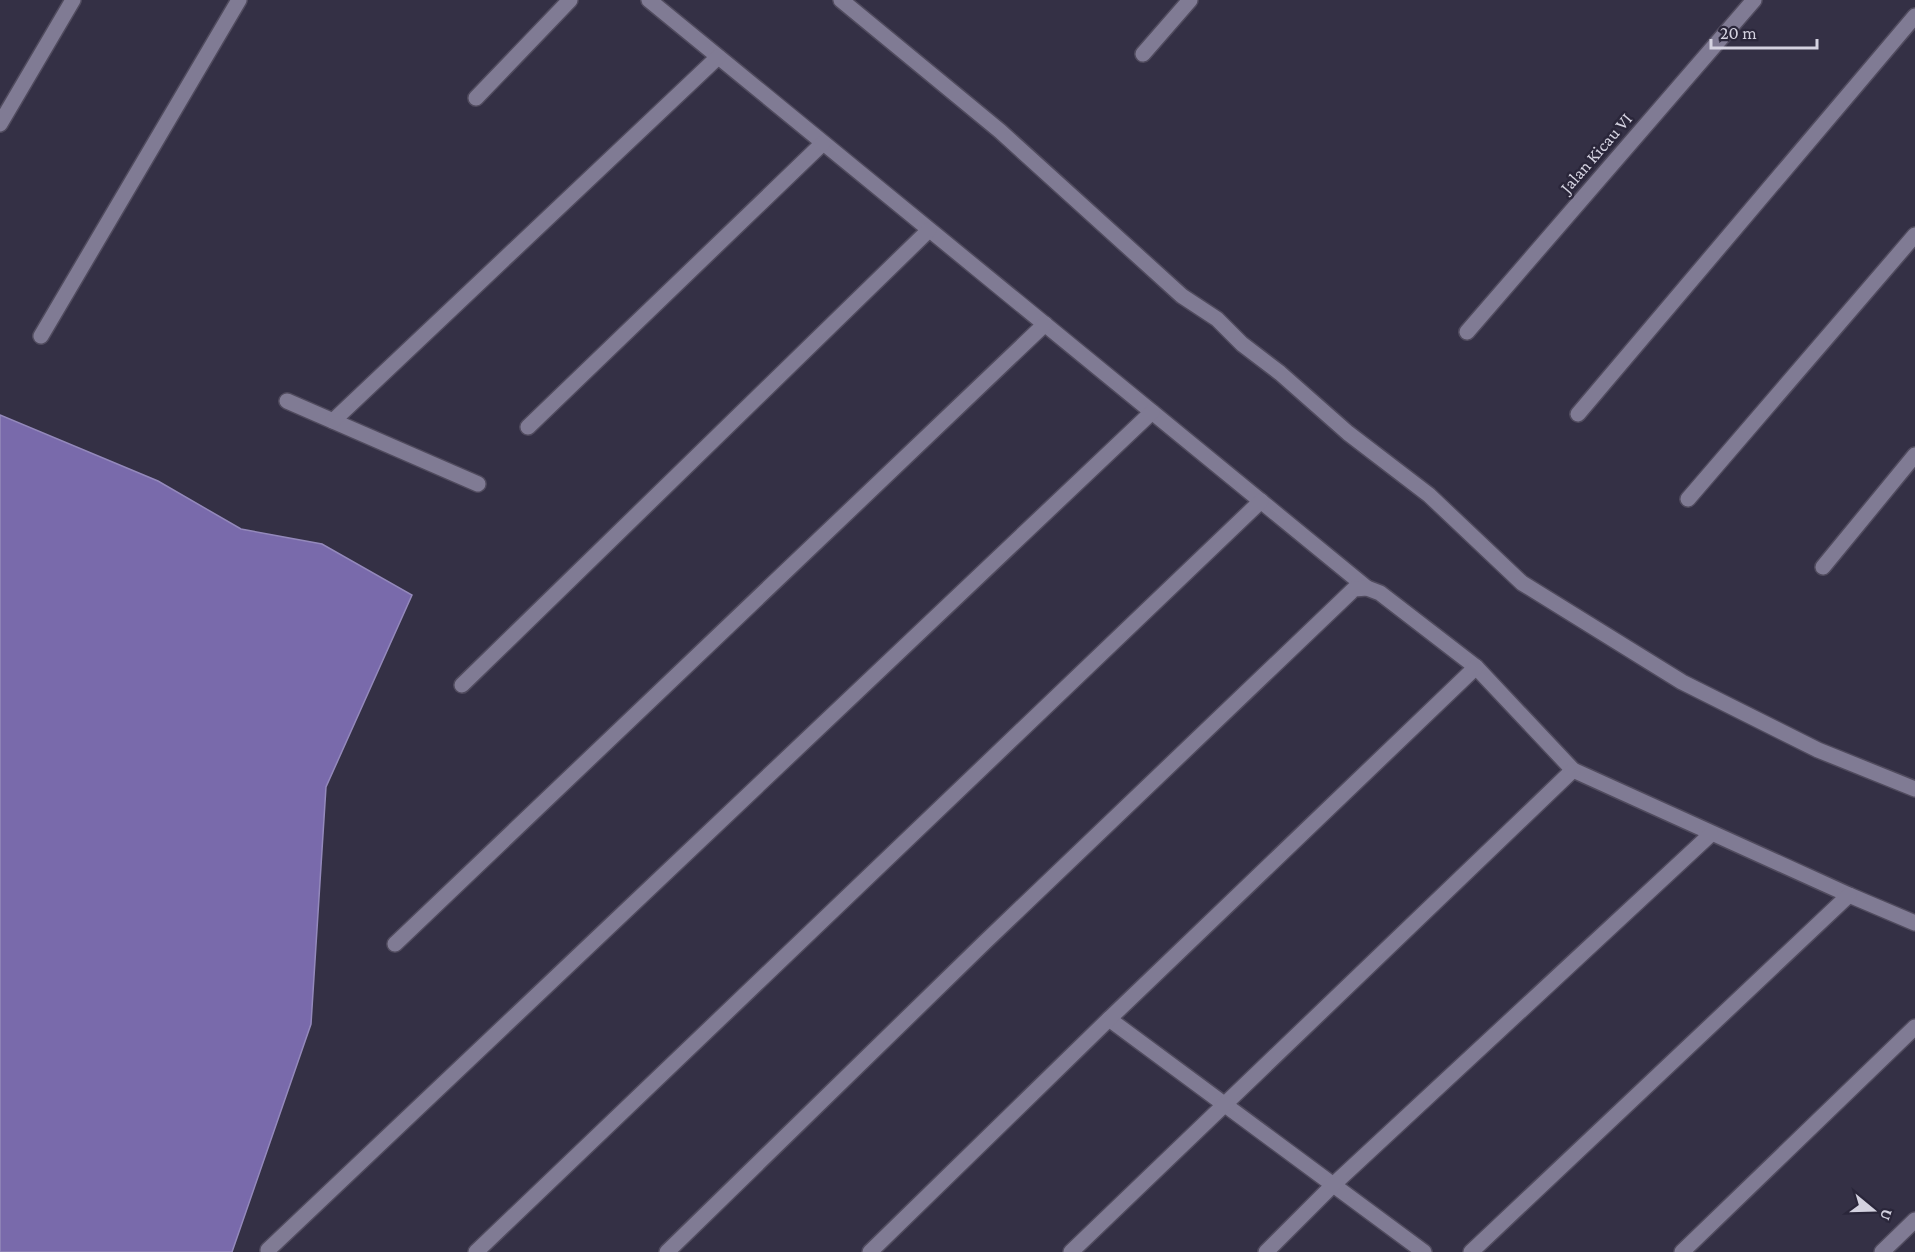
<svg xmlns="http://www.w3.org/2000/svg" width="1915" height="1252" viewBox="0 0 1915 1252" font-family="'Crimson Pro',serif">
	<rect width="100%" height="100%" fill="#343045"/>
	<polygon fill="#796aab" stroke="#9489bb" stroke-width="1.5" points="0,415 158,481 241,529 322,544 412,595 326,787 311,1024 232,1252 0,1252"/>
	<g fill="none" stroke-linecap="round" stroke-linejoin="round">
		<g stroke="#504b5e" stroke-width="18">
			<g id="minor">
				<polyline points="649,0 1367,588"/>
				<polyline points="841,0 1000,131 1182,296 1217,319 1242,344 1280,373 1348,433 1429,495 1522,583 1682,682 1818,750 1915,789"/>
				<polyline points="1143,54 1190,0"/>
				<polyline points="476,98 570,0"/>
				<polyline points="0,124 73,0"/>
				<polyline points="1467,332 1754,0"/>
				<polyline points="41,336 239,0"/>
				<polyline points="287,401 478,484"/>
				<polyline points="1578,414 1915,16"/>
				<polyline points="333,421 718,57"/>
				<polyline points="528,427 823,143"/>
				<polyline points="1688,499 1915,235"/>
				<polyline points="1823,567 1915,455"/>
				<polyline points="462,685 929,230"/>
				<polyline points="395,944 1045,324"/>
				<polyline points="1109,1019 1424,1252"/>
				<polyline points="268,1250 1152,412"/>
				<polyline points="476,1252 1261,501"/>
				<polyline points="667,1252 985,942 1354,589 1367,588 1380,593 1476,667 1573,770 1849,895 1915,923"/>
				<polyline points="870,1252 1109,1019 1476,667"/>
				<polyline points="1071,1252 1573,770"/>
				<polyline points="1266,1252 1333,1185 1711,834"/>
				<polyline points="1471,1252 1849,895"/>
				<polyline points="1682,1252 1915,1027"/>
				<polyline points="1882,1252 1915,1220"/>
			</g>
		</g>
		<use href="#minor" stroke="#807b94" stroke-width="15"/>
	</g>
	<g text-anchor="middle" stroke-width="5" stroke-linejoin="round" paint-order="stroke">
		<g font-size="18" fill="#d4d2e0" stroke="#2a263a">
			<text transform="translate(1596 153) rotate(-49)" y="6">Jalan Kicau VI</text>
		</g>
	</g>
	<g transform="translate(1873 1210) rotate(109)" stroke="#2a263a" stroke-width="4.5" paint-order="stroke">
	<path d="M0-4.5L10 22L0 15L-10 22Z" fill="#d4d2e0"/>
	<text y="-9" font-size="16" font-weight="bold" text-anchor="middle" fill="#d4d2e0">U</text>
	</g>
	<path d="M1711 39v9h106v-9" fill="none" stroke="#d4d2e0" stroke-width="3"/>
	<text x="1720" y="39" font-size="18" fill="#d4d2e0" stroke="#2a263a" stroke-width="4.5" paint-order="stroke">20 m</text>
</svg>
